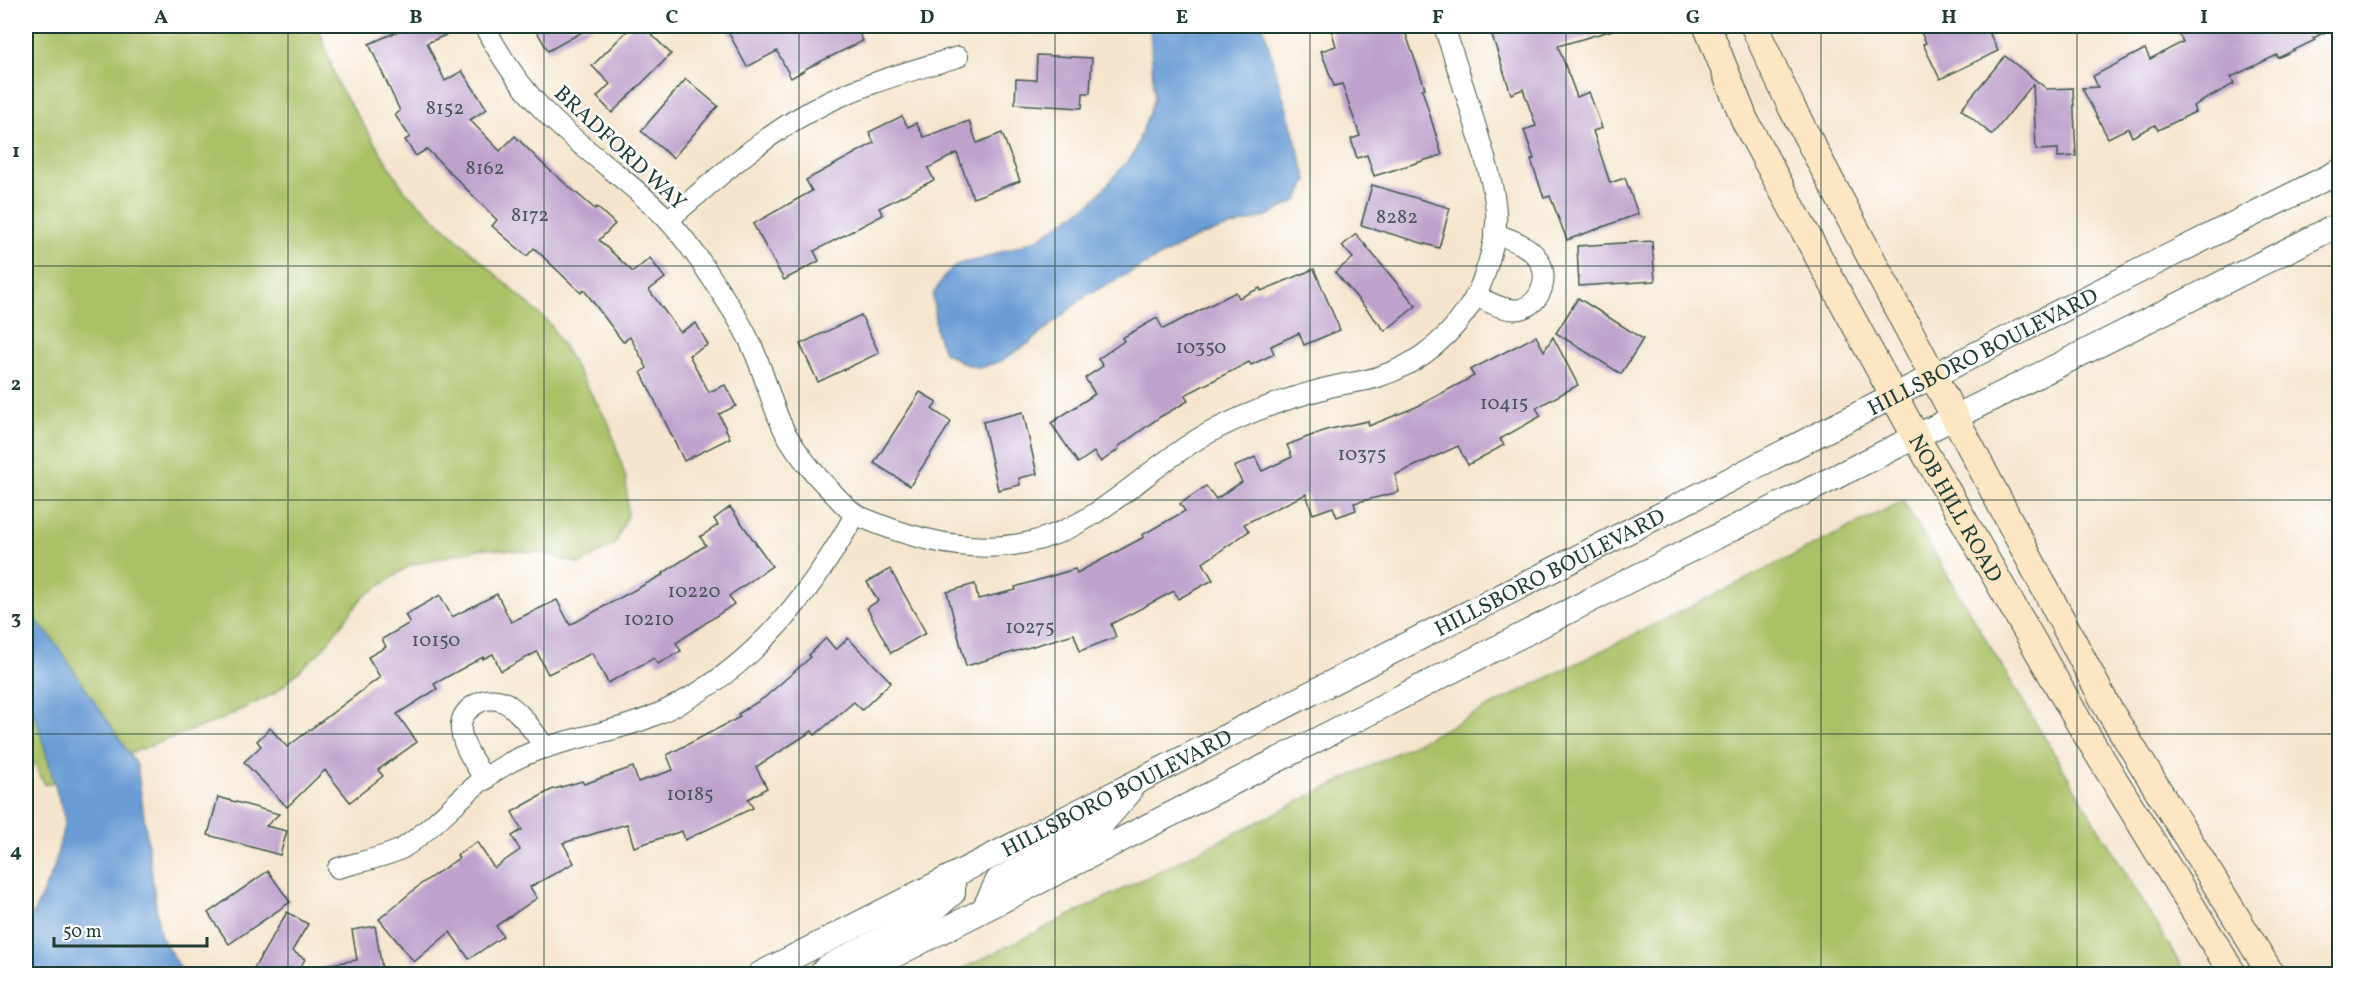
<svg xmlns="http://www.w3.org/2000/svg" width="2365" height="1000" viewBox="0 0 2365 1000" font-family="Vollkorn,serif">
	<rect width="100%" height="100%" fill="#fff"/>
	<filter id="ink" filterUnits="userSpaceOnUse"><feTurbulence type="fractalNoise" baseFrequency=".0167" numOctaves="2"/><feDisplacementMap in="SourceGraphic" scale="12" xChannelSelector="R" yChannelSelector="G"/><feConvolveMatrix kernelMatrix="1 2 1 2 8 2 1 2 1" color-interpolation-filters="sRGB"/></filter>
	<filter id="wash" filterUnits="userSpaceOnUse"><feTurbulence type="fractalNoise" baseFrequency=".008" numOctaves="4" result="noise"/><feDisplacementMap in="SourceGraphic" scale="24" xChannelSelector="R" yChannelSelector="G"/><feGaussianBlur stdDeviation="1.35" result="paint"/><feColorMatrix in="noise" values="0 0 0 0 0 0 0 0 0 0 0 0 0 0 0 0 0 1.4 0 .05"/><feComposite in="paint" operator="in"/></filter>
	<g filter="url(#wash)">
		<rect width="100%" height="100%" fill="#f5e5ce"/>
		<g fill="#abc166" stroke="#657f4d" stroke-width="1.5">
			<polygon points="26,26 318,26 338,85 405,191 550,324 609,424 626,479 628,514 615,544 579,564 543,553 483,548 411,565 362,598 320,652 275,693 222,719 45,785 26,747"/>
			<polygon points="1903,501 2186,974 952,974"/>
		</g>
		<g fill="#6a9dd5" stroke="#446d84" stroke-width="1.5">
			<polygon points="1150,26 1263,26 1307,180 1298,200 1267,216 1199,236 1087,295 1028,344 1001,361 980,368 965,364 944,352 936,331 933,295 945,275 958,264 981,259 1036,240 1092,202 1133,155 1154,99"/>
			<polygon points="26,610 52,638 137,765 160,935 184,974 26,974 26,930 54,868 65,821 36,717 26,704"/>
		</g>
		<g id="blocks">
			<g fill="#bea2cc">
				<polygon points="410,26 467,26 427,43 445,81 462,71 487,109 470,120 500,151 515,136 545,166 595,209 597,207 615,224 599,240 633,272 650,258 665,278 649,290 680,332 696,323 708,345 689,355 709,392 725,385 736,406 719,414 730,438 684,461 641,372 647,368 630,337 623,342 584,290 581,293 534,248 527,256 492,226 497,220 427,149 416,156 405,140 410,137 395,115 400,111 369,44"/>
				<polygon points="534,26 593,26 548,51"/>
				<polygon points="632,26 643,26 671,54 612,113 597,97 610,84 592,66"/>
				<polygon points="725,26 855,26 863,41 805,69 805,70 791,78 777,51 747,67"/>
				<polygon points="1330,26 1403,26 1425,88 1422,89 1442,155 1374,176 1367,155 1357,158 1351,139 1360,136 1342,84 1334,86 1321,51 1336,46"/>
				<polygon points="1489,26 1612,26 1613,30 1558,46 1577,97 1589,92 1602,128 1593,131 1610,183 1625,178 1638,214 1567,240 1550,196 1544,198 1531,160 1534,159 1524,130 1536,126 1523,89 1511,94"/>
				<polygon points="1918,26 1986,26 1998,51 1940,79 1923,44 1926,43"/>
				<polygon points="2190,26 2338,26 2313,38 2315,40 2278,58 2277,55 2231,77 2234,84 2193,106 2195,112 2158,130 2155,125 2132,137 2128,128 2108,138 2082,88 2098,87 2093,76 2145,49 2150,59 2183,42 2178,32"/>
				<polygon points="1037,55 1092,58 1090,93 1083,93 1082,108 1015,104 1016,79 1036,80"/>
				<polygon points="2005,56 2047,89 2073,88 2076,156 2058,157 2058,149 2036,150 2033,84 1992,135 1961,109"/>
				<polygon points="686,79 718,106 673,158 641,131"/>
				<polygon points="902,116 908,127 916,123 924,137 969,121 977,143 1002,133 1020,181 973,198 957,153 928,168 934,180 879,208 883,215 814,251 819,261 784,280 753,224 812,191 806,180 874,143 869,132"/>
				<polygon points="1372,185 1450,208 1439,248 1361,225"/>
				<polygon points="1356,234 1416,306 1385,331 1335,272 1353,258 1342,246"/>
				<polygon points="1652,241 1655,281 1579,286 1577,246"/>
				<polygon points="1314,269 1340,330 1304,345 1299,333 1271,346 1274,354 1251,365 1249,362 1185,395 1188,401 1160,417 1118,447 1119,449 1101,462 1094,452 1078,463 1051,423 1095,394 1085,378 1103,366 1098,359 1124,341 1122,338 1157,318 1163,329 1236,292 1239,298 1260,288 1261,291"/>
				<polygon points="1578,298 1643,339 1621,374 1556,333"/>
				<polygon points="861,315 879,353 818,382 800,344"/>
				<polygon points="1536,336 1544,351 1553,337 1578,385 1536,408 1541,416 1500,439 1504,445 1468,465 1458,446 1395,475 1399,492 1354,503 1356,510 1337,517 1333,507 1313,514 1306,494 1244,524 1249,531 1203,563 1213,580 1178,599 1174,591 1111,624 1116,637 1080,651 1074,634 966,666 947,592 975,584 978,599 1016,590 1015,587 1075,569 1077,573 1144,537 1142,535 1185,511 1180,504 1206,486 1216,499 1242,482 1234,467 1255,457 1262,471 1292,457 1287,445 1326,430 1368,421 1369,426 1416,407 1474,376 1470,370"/>
				<polygon points="920,392 937,402 932,409 951,422 910,486 874,463"/>
				<polygon points="1023,412 1037,474 1019,478 1020,485 998,490 983,422"/>
				<polygon points="730,507 772,566 729,596 734,604 676,643 681,651 658,664 654,658 608,683 592,653 548,674 537,652 501,671 493,654 483,659 483,657 434,684 437,689 397,714 417,742 378,770 383,776 350,802 325,770 287,807 244,762 261,746 257,741 270,728 287,747 380,677 368,657 386,647 382,639 410,623 405,615 440,595 452,617 497,594 511,622 557,600 570,625 664,574 663,573 706,545 700,537 718,525 714,519"/>
				<polygon points="890,569 926,633 891,653 867,608 878,601 867,582"/>
				<polygon points="826,638 836,650 848,638 891,682 862,710 854,702 815,735 812,731 756,767 767,788 748,799 753,808 685,840 682,831 634,847 627,824 563,843 574,863 530,887 537,898 496,926 503,936 469,959 450,932 414,962 379,919 421,884 459,858 457,855 477,842 494,868 520,850 512,836 522,830 512,812 551,790 582,781 584,784 633,767 638,782 673,770 667,755 740,717 738,714 764,698 811,657 809,655"/>
				<polygon points="218,797 279,814 266,826 287,831 280,855 208,835"/>
				<polygon points="268,871 290,902 229,944 208,913"/>
				<polygon points="287,912 308,924 292,951 305,959 296,975 250,975"/>
				<polygon points="375,926 383,975 325,975 325,965 357,960 352,930"/>
			</g>
		</g>
	</g>
	<g filter="url(#ink)">
		<use href="#blocks" fill-opacity="0" stroke="#3f564b" stroke-width="1.5"/>
		<g fill="none" stroke-linecap="round" stroke-linejoin="round">
			<g stroke="#3f564b" stroke-width="22">
				<g id="minor">
					<path d="M484,26C500,56 520,86 544,111C582,150 628,179 665,217C689,242 709,273 727,302C737,317 747,334 754,351C766,378 772,408 786,434C798,454 814,474 831,491C840,500 849,512 861,517C912,539 970,554 1025,543C1097,529 1142,471 1203,436C1241,415 1281,400 1323,389C1341,383 1360,383 1378,377C1419,364 1454,335 1475,297C1486,276 1498,235 1496,212C1494,187 1487,164 1480,141C1469,102 1456,64 1444,26"/>
					<path d="M668,220C709,185 749,148 795,120C845,89 902,73 958,57"/>
					<path d="M1475,296C1489,302 1506,312 1520,309C1542,304 1550,276 1538,259C1528,244 1509,239 1494,233"/>
					<path d="M485,780C470,755 442,720 480,702C487,698 499,699 506,703C523,714 534,733 546,748"/>
					<path d="M338,868C355,863 390,856 403,848C439,825 465,788 502,767C545,740 601,737 648,718C743,680 806,602 855,515"/>
				</g>
			</g>
			<g stroke="#3f564b" stroke-width="26">
				<g id="tertiary">
					<polyline points="984,909 998,880 1100,826 1129,793"/>
					<path id="s1" d="M760,974L2143,269L2340,171"/>
					<polyline points="821,974 826,968 929,914 953,893 953,876"/>
					<polyline points="858,974 1628,581 2340,224"/>
				</g>
			</g>
			<g stroke="#3f564b" stroke-width="29">
				<g id="secondary">
					<path id="s2" d="M1707,26L1745,121L1916,437L2080,724L2233,974"/>
					<polyline points="1754,26 1792,108 2109,710 2271,974"/>
				</g>
			</g>
			<use href="#minor" stroke="#fff" stroke-width="20"/>
			<use href="#tertiary" stroke="#fff" stroke-width="24"/>
			<use href="#secondary" stroke="#fce6c4" stroke-width="27"/>
		</g>
	</g>
	<path fill="none" stroke="#1f3d34" stroke-width="1.5" stroke-opacity="0.55" d="M288,26V974M544,26V974M799,26V974M1055,26V974M1310,26V974M1566,26V974M1821,26V974M2077,26V974M26,266H2340M26,500H2340M26,734H2340"/>
	<g text-anchor="middle" stroke-width="5" stroke-linejoin="round" paint-order="stroke">
		<g font-size="20" fill="#47565a">
			<text x="445" y="114">8152</text>
			<text x="485" y="174">8162</text>
			<text x="530" y="221">8172</text>
			<text x="1397" y="223">8282</text>
			<text x="1201" y="353">10350</text>
			<text x="1504" y="409">10415</text>
			<text x="1362" y="460">10375</text>
			<text x="694" y="597">10220</text>
			<text x="649" y="625">10210</text>
			<text x="1030" y="633">10275</text>
			<text x="436" y="646">10150</text>
			<text x="690" y="800">10185</text>
		</g>
		<g font-size="22" fill="#1f3d34" stroke="#fff">
			<text transform="translate(621 147) rotate(43)" y="8">BRADFORD WAY</text>
			<text dy="8" stroke="none"><textPath href="#s1" startOffset="1372">HILLSBORO BOULEVARD</textPath></text>
			<text dy="8" stroke="none"><textPath href="#s2" startOffset="543">NOB HILL ROAD</textPath></text>
			<text dy="8" stroke="none"><textPath href="#s1" startOffset="886">HILLSBORO BOULEVARD</textPath></text>
			<text dy="8" stroke="none"><textPath href="#s1" startOffset="400">HILLSBORO BOULEVARD</textPath></text>
		</g>
	</g>
	<rect width="2365" height="1000" fill="none" stroke="#fff" stroke-width="66"/>
	<path d="M54 937v9h153v-9" fill="none" stroke="#1f3d34" stroke-width="3"/>
	<text x="63" y="937" font-size="18" fill="#1f3d34" stroke="#ffffff" stroke-width="4.5" paint-order="stroke">50 m</text>
	<rect x="33" y="33" width="2299" height="934" fill="none" stroke="#1f3d34" stroke-width="2"/>
	<g font-size="20" text-anchor="middle" font-weight="bold" fill="#1f3d34">
		<text x="161" y="23">A</text>
		<text x="416" y="23">B</text>
		<text x="672" y="23">C</text>
		<text x="927" y="23">D</text>
		<text x="1182" y="23">E</text>
		<text x="1438" y="23">F</text>
		<text x="1693" y="23">G</text>
		<text x="1949" y="23">H</text>
		<text x="2204" y="23">I</text>
		<text x="16" y="157">1</text>
		<text x="16" y="390">2</text>
		<text x="16" y="624">3</text>
		<text x="16" y="857">4</text>
	</g>
</svg>
